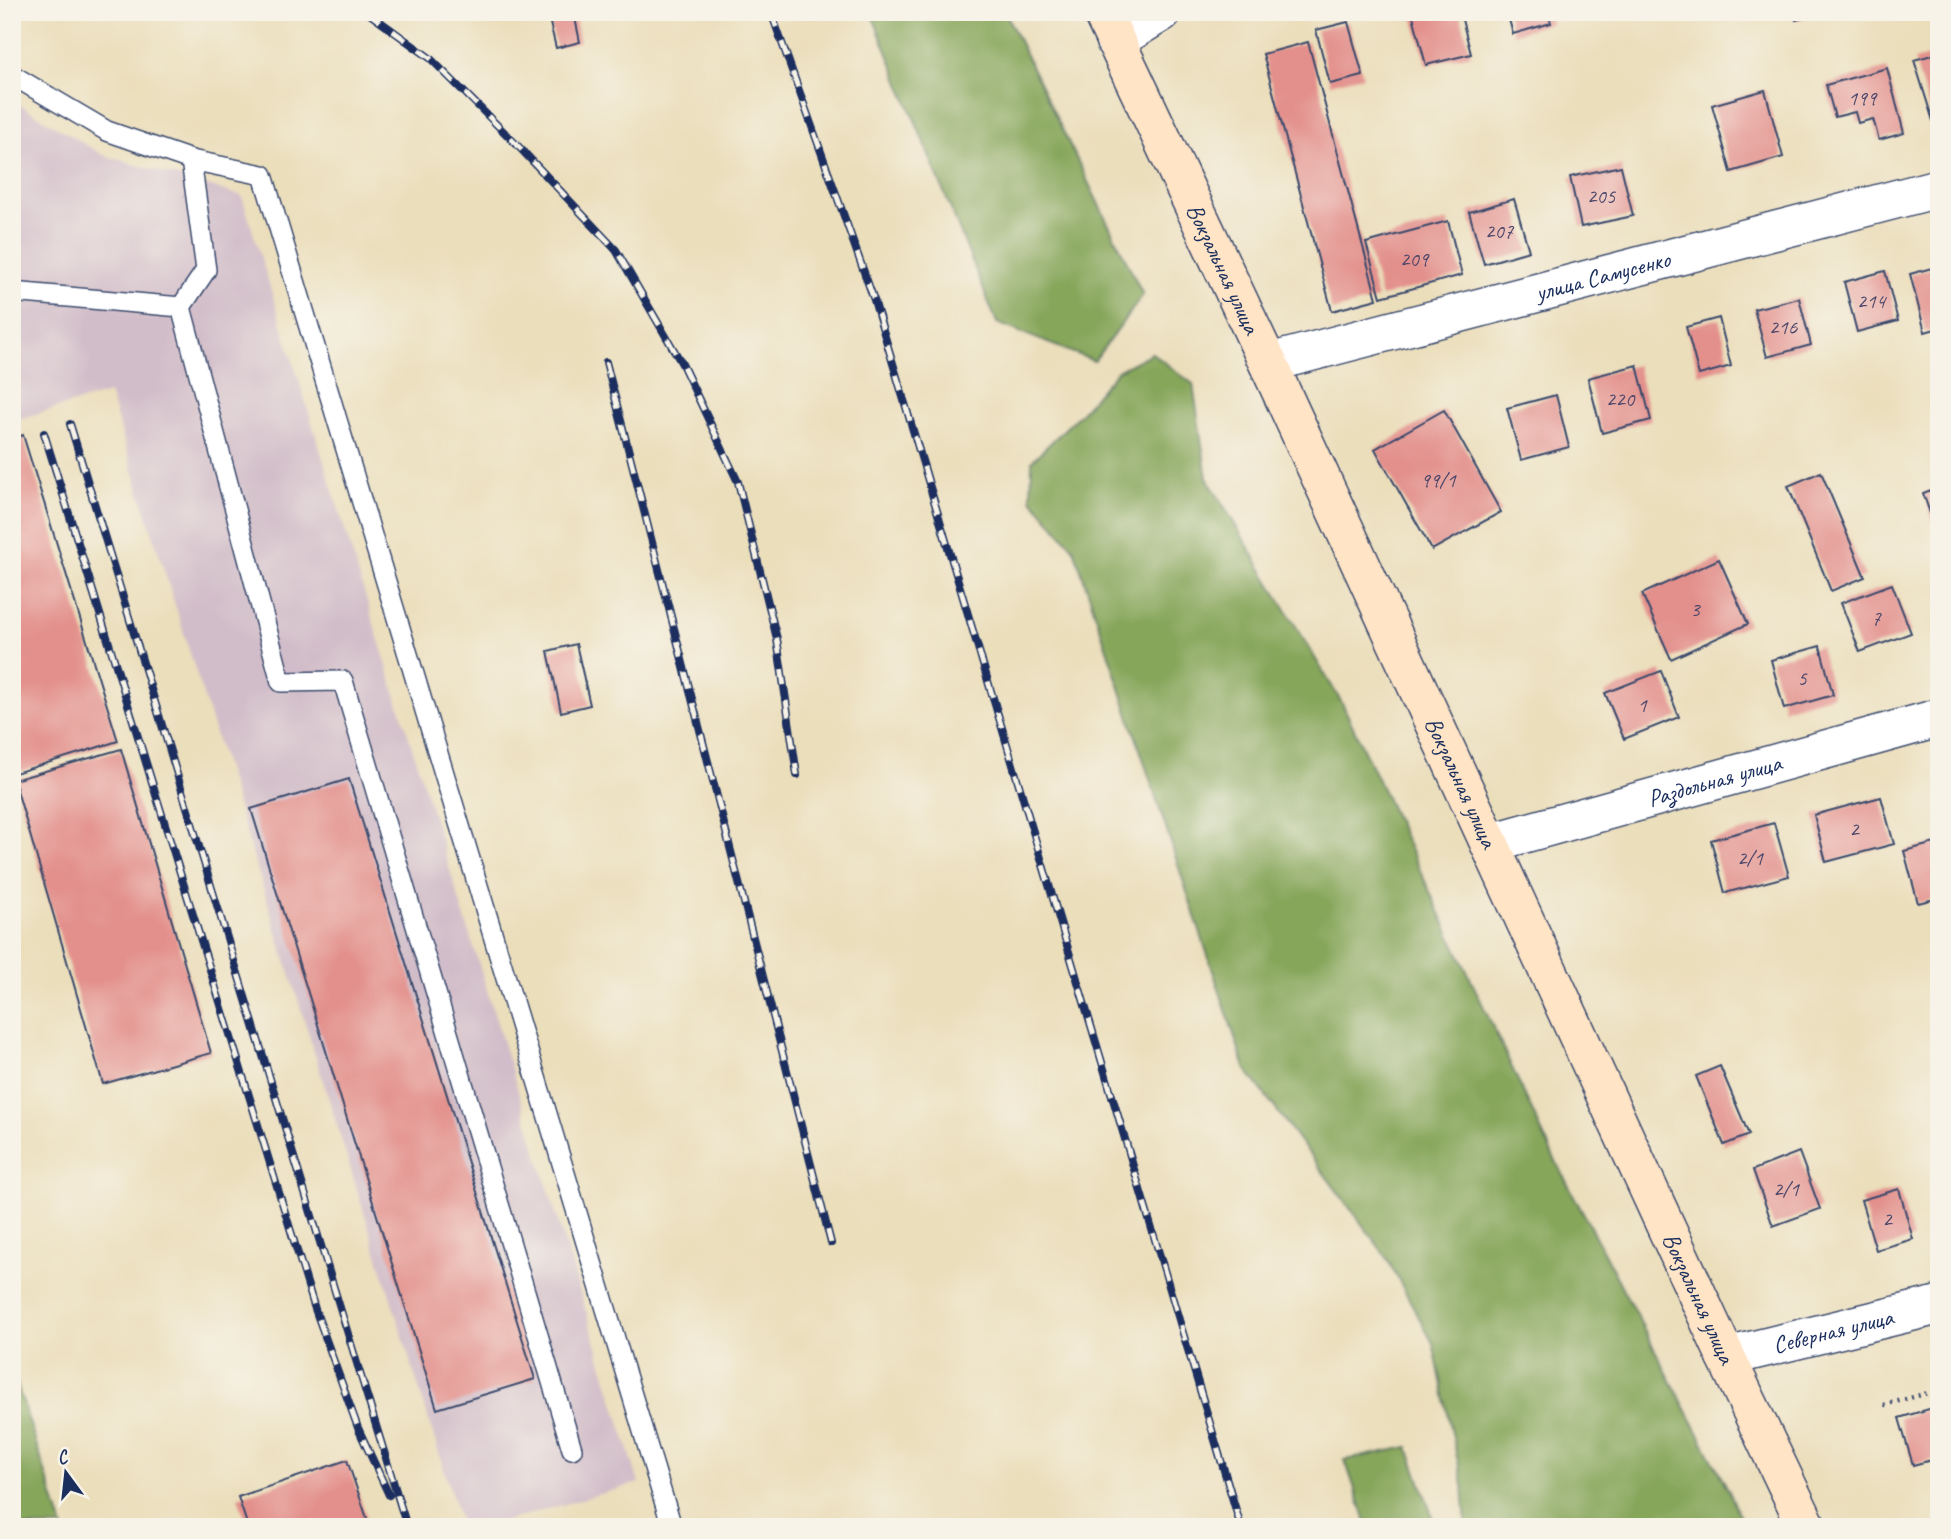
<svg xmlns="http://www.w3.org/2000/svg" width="1951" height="1539" viewBox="0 0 1951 1539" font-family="Caveat,sans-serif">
	<rect width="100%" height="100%" fill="#f7f3e8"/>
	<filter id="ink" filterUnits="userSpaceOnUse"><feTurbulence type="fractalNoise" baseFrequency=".0143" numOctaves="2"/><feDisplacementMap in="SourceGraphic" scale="14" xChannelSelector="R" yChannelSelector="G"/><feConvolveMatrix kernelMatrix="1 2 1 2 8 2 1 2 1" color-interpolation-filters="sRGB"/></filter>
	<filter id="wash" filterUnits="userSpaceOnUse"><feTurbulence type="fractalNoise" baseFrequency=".00686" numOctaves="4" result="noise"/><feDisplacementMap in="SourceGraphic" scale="28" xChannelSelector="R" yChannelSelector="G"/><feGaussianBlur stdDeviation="1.57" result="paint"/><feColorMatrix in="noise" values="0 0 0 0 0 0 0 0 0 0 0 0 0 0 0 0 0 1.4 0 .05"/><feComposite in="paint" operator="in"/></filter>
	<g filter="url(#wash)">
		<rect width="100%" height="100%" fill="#ebdebb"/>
		<polygon fill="#d1bdc9" points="12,100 103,155 242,196 639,1483 484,1527 462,1527 109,393 12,421"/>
		<g fill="#86a65a" stroke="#506a5c" stroke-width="2">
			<polygon points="871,12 1005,12 1143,295 1094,361 997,323"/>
			<polygon points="1152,353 1193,384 1207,478 1342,703 1554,1158 1730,1493 1744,1527 1466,1527 1463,1485 1433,1343 1385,1255 1245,1068 1074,549 1031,498 1032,461 1079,415 1117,371"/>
			<polygon points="12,1369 63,1527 12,1527"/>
			<polygon points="1408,1447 1436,1527 1368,1527 1345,1460"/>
		</g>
		<g id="blocks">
			<g fill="#e3908c">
				<polygon points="1412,12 1460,12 1471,54 1426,65"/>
				<polygon points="1507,12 1548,12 1551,23 1513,34"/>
				<polygon points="1794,12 1821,12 1821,13 1796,20"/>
				<polygon points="574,13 580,42 556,48 549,19"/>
				<polygon points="1348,22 1363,76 1330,84 1316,30"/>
				<polygon points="1308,42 1377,299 1332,311 1263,54"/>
				<polygon points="1939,53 1939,119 1933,121 1914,60"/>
				<polygon points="1887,68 1904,133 1879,140 1873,119 1858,123 1855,112 1835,117 1826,85"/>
				<polygon points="1765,90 1783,157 1731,172 1712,105"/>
				<polygon points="1621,166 1633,216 1581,227 1570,177"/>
				<polygon points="1514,199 1529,251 1484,264 1469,212"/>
				<polygon points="1448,221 1462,275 1381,297 1366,243"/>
				<polygon points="1939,266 1939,328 1925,332 1910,274"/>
				<polygon points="1885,271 1898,321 1857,332 1844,282"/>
				<polygon points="1799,298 1811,345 1767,357 1754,309"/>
				<polygon points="1719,318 1731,366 1699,375 1686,327"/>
				<polygon points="1637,365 1651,420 1602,433 1588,378"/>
				<polygon points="1556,395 1569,447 1521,460 1507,408"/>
				<polygon points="1444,410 1501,512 1432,550 1375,449"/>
				<polygon points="23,435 118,741 12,774 12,439"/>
				<polygon points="1821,472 1865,577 1831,591 1788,486"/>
				<polygon points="1939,487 1939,536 1938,536 1923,493"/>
				<polygon points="1719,559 1748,624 1671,659 1642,594"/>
				<polygon points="1892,584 1911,633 1860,652 1841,603"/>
				<polygon points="576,644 590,705 561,712 548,651"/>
				<polygon points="1820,646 1833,695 1784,709 1771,660"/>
				<polygon points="1661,671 1679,717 1624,739 1605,693"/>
				<polygon points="121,749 211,1053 103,1084 14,780"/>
				<polygon points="349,779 535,1379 437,1409 251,809"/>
				<polygon points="1881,797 1894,844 1826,862 1814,815"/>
				<polygon points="1774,823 1789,876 1725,893 1711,840"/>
				<polygon points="1939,842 1939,898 1918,903 1904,851"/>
				<polygon points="1720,1066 1749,1135 1724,1145 1696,1076"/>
				<polygon points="1799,1152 1820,1209 1773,1226 1753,1170"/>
				<polygon points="1899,1189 1913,1239 1876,1250 1861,1200"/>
				<polygon points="1939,1406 1939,1458 1913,1465 1899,1418"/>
				<polygon points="347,1460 370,1527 248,1527 238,1497"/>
			</g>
		</g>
	</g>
	<g filter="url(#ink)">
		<use href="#blocks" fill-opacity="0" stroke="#3a496c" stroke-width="2"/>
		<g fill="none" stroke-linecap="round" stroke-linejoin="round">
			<g stroke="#3a496c" stroke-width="22">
				<g id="service">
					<polyline points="12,75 107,131 191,160 263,175 672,1527"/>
					<polyline points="191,160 206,270 181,307 281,682 343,681 572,1449"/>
					<polyline points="12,292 181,307"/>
				</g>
			</g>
			<g stroke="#3a496c" stroke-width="41">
				<g id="minor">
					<polyline points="1115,41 1162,12"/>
					<path id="s1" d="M1268,363L1939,188"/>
					<path id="s2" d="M1490,843L1939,718"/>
					<path id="s3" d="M1726,1357L1939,1305"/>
				</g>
			</g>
			<g stroke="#3a496c" stroke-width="41">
				<g id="secondary">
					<path id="s4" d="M1102,12L1268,363L1726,1357L1807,1527"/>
				</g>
			</g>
			<polyline stroke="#3a496c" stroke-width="4.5" stroke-dasharray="2 5" stroke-linecap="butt" points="1884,1405 1939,1390"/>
			<use href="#service" stroke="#fff" stroke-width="19"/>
			<use href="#minor" stroke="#fff" stroke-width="38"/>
			<use href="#secondary" stroke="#ffe4c6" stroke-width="38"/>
			<g stroke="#1b2f5e" stroke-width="8">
				<g id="rail">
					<polyline points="367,12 430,58 519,147 616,250 682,364 738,482 777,639 797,775"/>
					<polyline points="771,12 874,300 1241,1527"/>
					<polyline points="606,362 831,1243"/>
					<polyline points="70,424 407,1527"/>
					<polyline points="44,433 315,1309 358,1428 389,1495"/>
				</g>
			</g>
			<use href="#rail" stroke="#f7f3e8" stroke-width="5" stroke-dasharray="16" stroke-linecap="butt"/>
		</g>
	</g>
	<g text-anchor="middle" stroke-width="6" stroke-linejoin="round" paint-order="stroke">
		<g font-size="21" fill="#4d476a">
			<text x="1862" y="105">199</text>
			<text x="1601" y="203">205</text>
			<text x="1499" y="238">207</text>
			<text x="1414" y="266">209</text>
			<text x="1871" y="308">214</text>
			<text x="1783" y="334">216</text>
			<text x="1620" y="406">220</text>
			<text x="1438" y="487">99/1</text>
			<text x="1695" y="616">3</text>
			<text x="1876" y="625">7</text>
			<text x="1802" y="685">5</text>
			<text x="1642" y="712">1</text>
			<text x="1854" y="836">2</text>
			<text x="1750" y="865">2/1</text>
			<text x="1786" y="1196">2/1</text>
			<text x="1887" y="1226">2</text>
		</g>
		<g font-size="24" fill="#1b2f5e" stroke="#f7f3e8">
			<text dy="8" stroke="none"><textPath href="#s4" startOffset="284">Вокзальная улица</textPath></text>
			<text dy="8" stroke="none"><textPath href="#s1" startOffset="346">улица Самусенко</textPath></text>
			<text dy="8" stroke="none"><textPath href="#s2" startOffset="233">Раздольная улица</textPath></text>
			<text dy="8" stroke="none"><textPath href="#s4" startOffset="850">Вокзальная улица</textPath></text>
			<text dy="8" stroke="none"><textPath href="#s4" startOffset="1418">Вокзальная улица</textPath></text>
			<text dy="8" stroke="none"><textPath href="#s3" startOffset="110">Северная улица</textPath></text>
		</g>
	</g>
	<rect width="1951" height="1539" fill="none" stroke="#f7f3e8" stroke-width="42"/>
	<g transform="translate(66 1473) rotate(345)" stroke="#f7f3e8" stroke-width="5" paint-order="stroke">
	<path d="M0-5L12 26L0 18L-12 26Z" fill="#1b2f5e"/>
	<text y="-10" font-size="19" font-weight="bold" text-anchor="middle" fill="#1b2f5e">С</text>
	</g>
</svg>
